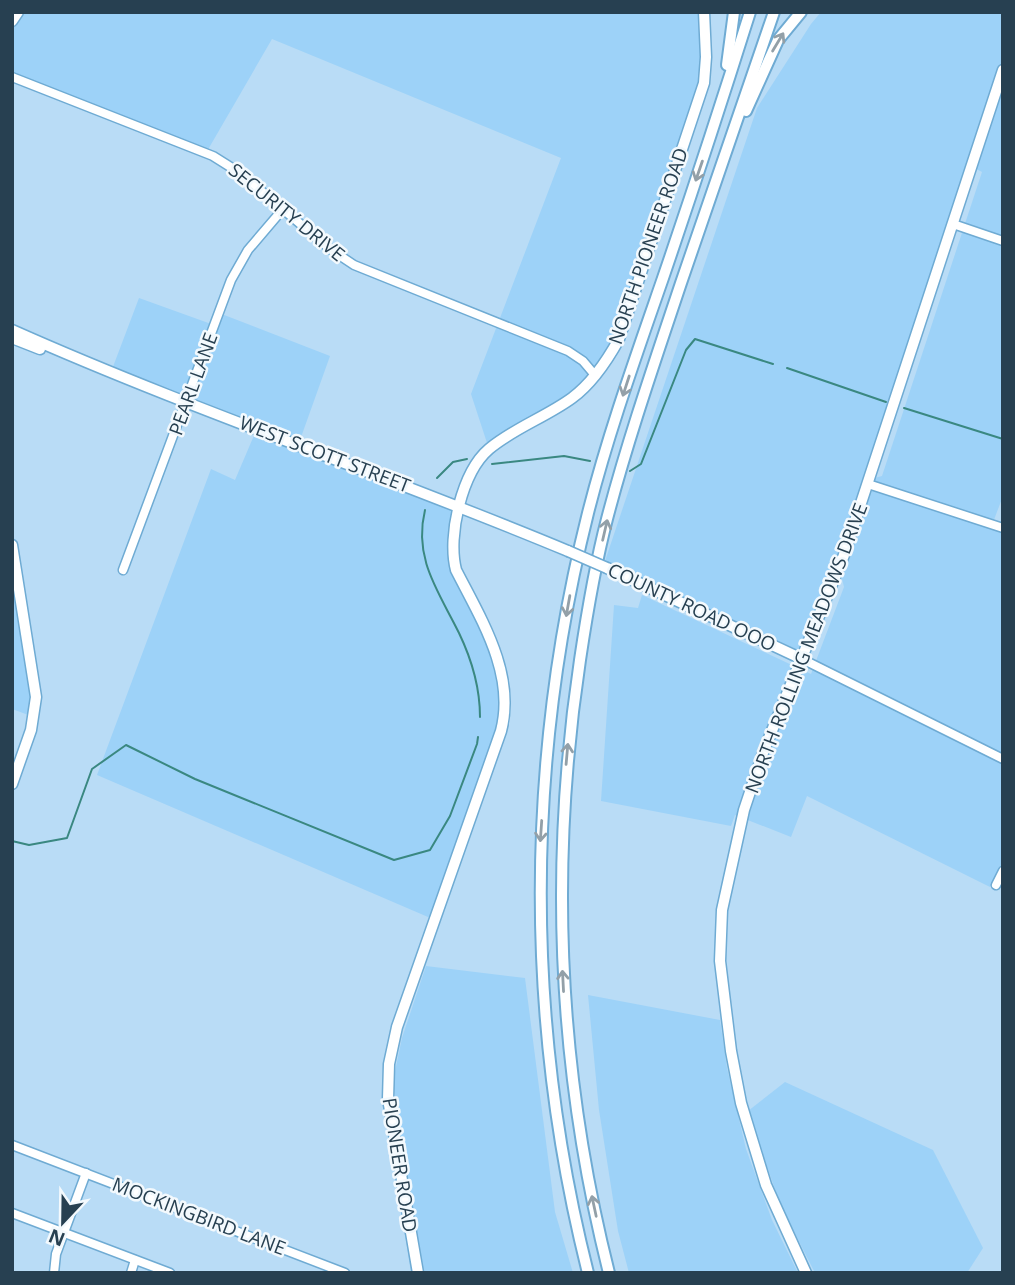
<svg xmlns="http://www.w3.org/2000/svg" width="1015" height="1285" viewBox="0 0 1015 1285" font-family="'Open Sans',sans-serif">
	<rect width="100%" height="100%" fill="#b9dcf6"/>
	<g fill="#9dd2f8" fill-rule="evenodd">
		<polygon points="18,12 704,12 706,72 623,331 581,390 489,449 471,394 561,158 272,39 206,153 12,77 12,21"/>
		<path d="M821,12H1003V496L992,525L1000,528L1003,520V863L990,887L807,796L791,837L735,815L731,826L601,801L614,605L638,608L642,595L811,674L844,587L837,558L799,653L605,561L757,108L811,24ZM967,164L982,172L882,476L863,481Z"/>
		<polygon points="139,298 214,325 219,313 330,356 300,440 314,451 458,505 452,556 493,646 505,707 435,920 97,775 211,469 235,480 258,426 111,372"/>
		<polygon points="12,565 15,566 34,717 12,709"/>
		<polygon points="426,966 525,978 555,1212 573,1273 411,1273 401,1209 410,1208 393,1081 402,1038"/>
		<polygon points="588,995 720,1020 727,1068 746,1149 772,1220 798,1273 629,1273 618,1231 599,1110"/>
		<polygon points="785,1082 933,1150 983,1248 967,1273 815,1273 780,1204 748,1111"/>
	</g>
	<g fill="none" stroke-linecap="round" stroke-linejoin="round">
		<g stroke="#3a8881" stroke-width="2">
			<polyline points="787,368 886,402"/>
			<polyline points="904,408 1003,439"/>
			<polyline points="492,464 564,456 590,461"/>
			<polyline points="630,471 641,464 686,350 695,339 773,364"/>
			<polyline points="437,478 453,462 467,459"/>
			<path d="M425,510C413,559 439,592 459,633C471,658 480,689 480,717"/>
			<polyline points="12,841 29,845 67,838 92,769 126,745 195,779 394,860 430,850 450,816 477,744 478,737"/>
		</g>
		<g stroke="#6fabd3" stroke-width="11">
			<g id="minor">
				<polyline points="12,77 213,156 240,173 330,249 354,265 568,351 583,361 594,374"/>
				<polyline points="953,224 1003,241"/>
				<polyline points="868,484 1003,528"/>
				<polyline points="123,570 231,280 248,250 283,209"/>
				<polyline points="802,659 1003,759"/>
				<polyline points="996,885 1003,871"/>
				<polyline points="12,1145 345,1273"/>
				<polyline points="12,1213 170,1273"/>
				<polyline points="54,1273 56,1254 86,1173"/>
				<polyline points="131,1273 135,1260"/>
			</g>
		</g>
		<g stroke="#6fabd3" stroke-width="13">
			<g id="major">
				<polyline points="12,21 18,12"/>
				<path d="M12,330C194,411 384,474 568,551"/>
				<polyline points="12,338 40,349"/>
				<polyline points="12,545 36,697 31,730 12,784"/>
				<polyline points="607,568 802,659"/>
				<path d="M418,1273L388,1099L389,1064L397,1027L501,731C516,674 481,619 456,570C447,536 462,472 489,449C514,428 546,417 572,398C591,384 608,359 619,339L704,83L706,57L704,12"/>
				<polyline points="806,1273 766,1185 741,1103 731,1051 720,961 722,910 744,810 764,750 844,555 1003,70"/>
			</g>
		</g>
		<g stroke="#6fabd3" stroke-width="14">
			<g id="highway">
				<polyline points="727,65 734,12"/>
				<polyline points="746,111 778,40 801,12"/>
				<path d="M588,1273C525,1023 525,764 588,513C608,434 636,356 663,278C693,190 722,101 750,12"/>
				<path d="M609,1273C558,1071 549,865 580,660C587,613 595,565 607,519C628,439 655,361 681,283C712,193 743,103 774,12"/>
			</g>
		</g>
		<use href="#minor" stroke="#fff" stroke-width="8"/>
		<use href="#major" stroke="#fff" stroke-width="10"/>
		<use href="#highway" stroke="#fff" stroke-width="10"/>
		<g stroke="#6fabd3" stroke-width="13" stroke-linecap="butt">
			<polyline id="major-bridge" points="568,551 607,568"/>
		</g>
		<use href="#major-bridge" stroke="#fff" stroke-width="10"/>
	</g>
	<defs><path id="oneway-shaft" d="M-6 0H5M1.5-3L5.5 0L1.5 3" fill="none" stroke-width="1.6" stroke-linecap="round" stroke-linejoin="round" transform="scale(1.75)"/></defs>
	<g stroke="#93a0a8">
		<use href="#oneway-shaft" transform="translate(778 42) rotate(-59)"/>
		<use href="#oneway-shaft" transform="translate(699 171) rotate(109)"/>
		<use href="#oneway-shaft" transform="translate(626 386) rotate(108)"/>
		<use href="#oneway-shaft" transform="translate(605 530) rotate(-77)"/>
		<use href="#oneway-shaft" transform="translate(568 606) rotate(100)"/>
		<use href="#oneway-shaft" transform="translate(567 754) rotate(-85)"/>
		<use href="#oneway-shaft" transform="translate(541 831) rotate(94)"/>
		<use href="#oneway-shaft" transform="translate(563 981) rotate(-93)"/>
		<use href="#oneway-shaft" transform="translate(594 1206) rotate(-102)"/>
	</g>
	<g text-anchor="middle" stroke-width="5" stroke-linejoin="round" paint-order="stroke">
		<g font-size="19" fill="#274051" stroke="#f3f9fd">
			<text transform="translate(287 212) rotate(39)" y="7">SECURITY DRIVE</text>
			<text transform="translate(648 246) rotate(-71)" y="7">NORTH PIONEER ROAD</text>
			<text transform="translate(193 384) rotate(-70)" y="7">PEARL LANE</text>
			<text transform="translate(325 454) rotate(21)" y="7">WEST SCOTT STREET</text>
			<text transform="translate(692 607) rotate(25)" y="7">COUNTY ROAD OOO</text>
			<text transform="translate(806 648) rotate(-69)" y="7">NORTH ROLLING MEADOWS DRIVE</text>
			<text transform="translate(400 1165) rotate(81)" y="7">PIONEER ROAD</text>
			<text transform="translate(199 1216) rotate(21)" y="7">MOCKINGBIRD LANE</text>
		</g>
	</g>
	<rect width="1015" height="1285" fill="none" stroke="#274051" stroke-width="28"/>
	<g transform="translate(63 1222) rotate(202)" stroke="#f3f9fd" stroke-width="5" paint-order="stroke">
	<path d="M0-5L12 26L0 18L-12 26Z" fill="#274051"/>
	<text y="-10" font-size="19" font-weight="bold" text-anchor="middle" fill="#274051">N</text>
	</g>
</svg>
